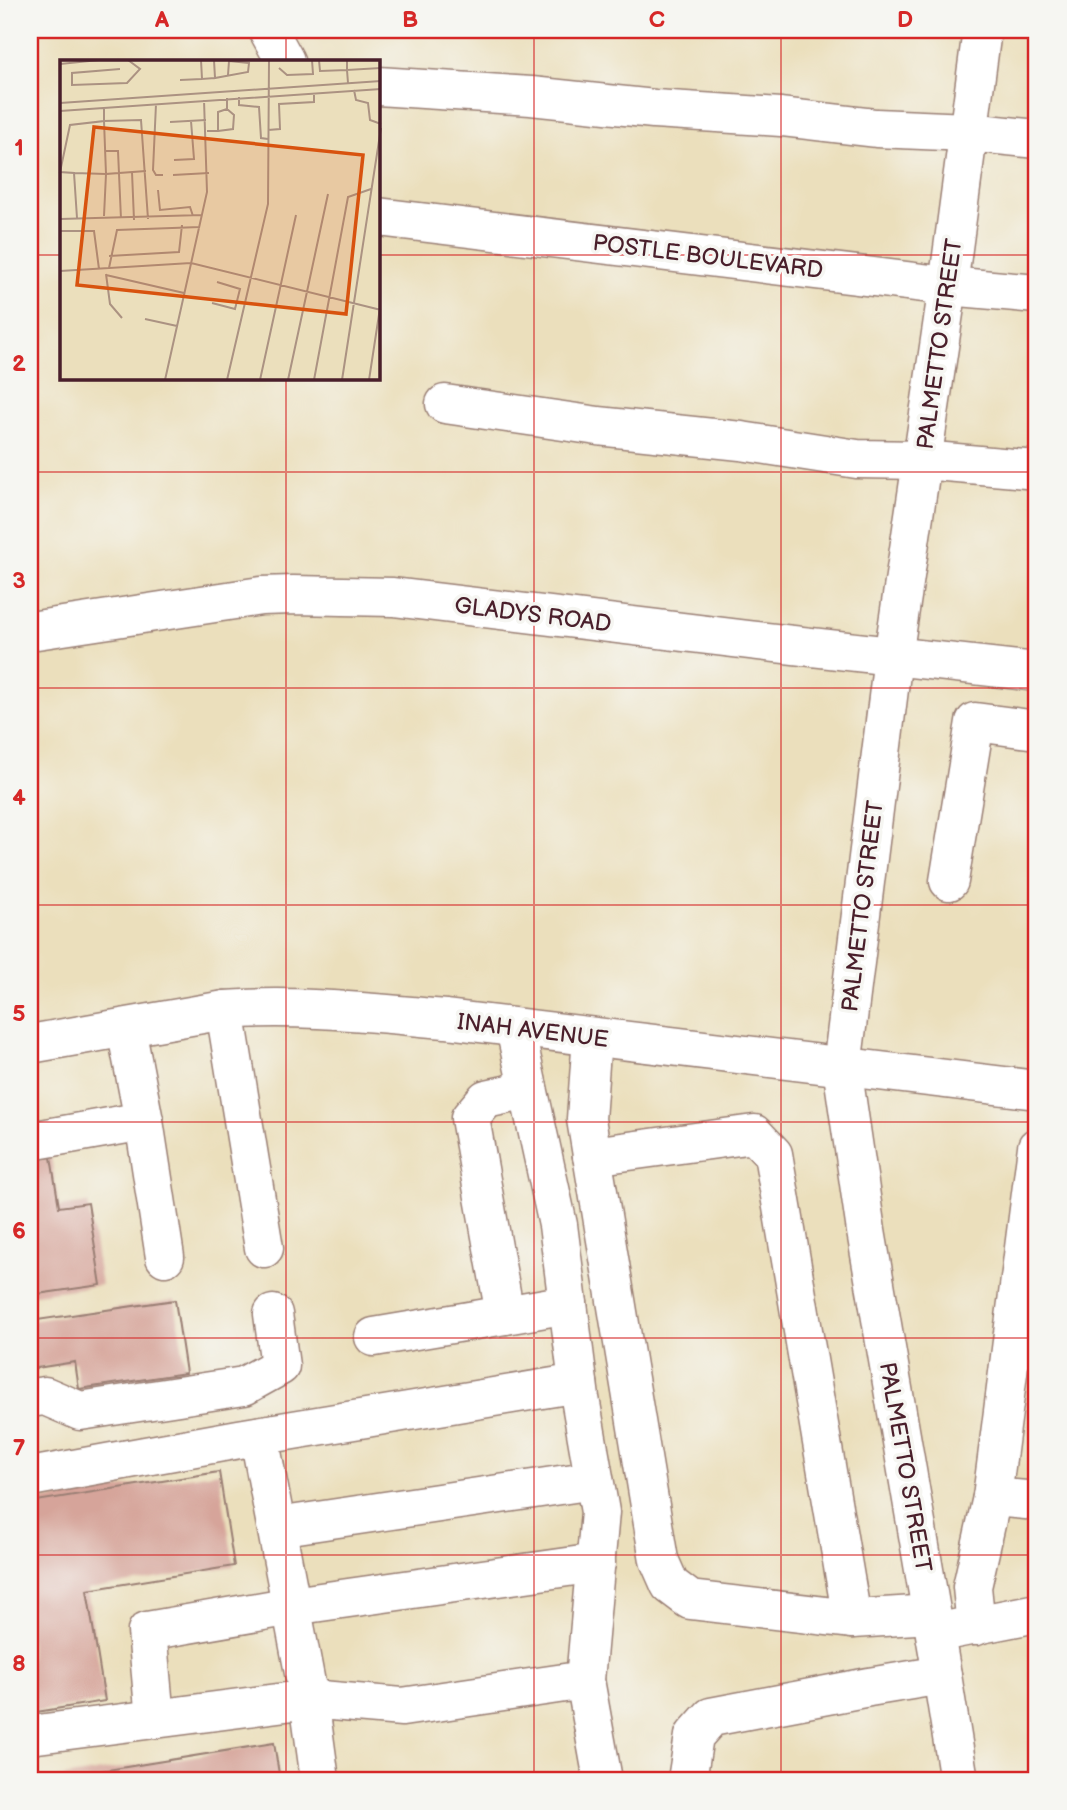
<svg xmlns="http://www.w3.org/2000/svg" width="1067" height="1810" viewBox="0 0 1067 1810" font-family="'Balsamiq Sans',sans-serif">
	<rect width="100%" height="100%" fill="#f6f6f2"/>
	<filter id="ink" filterUnits="userSpaceOnUse"><feTurbulence type="fractalNoise" baseFrequency=".0143" numOctaves="2"/><feDisplacementMap in="SourceGraphic" scale="14" xChannelSelector="R" yChannelSelector="G"/><feConvolveMatrix kernelMatrix="1 2 1 2 8 2 1 2 1" color-interpolation-filters="sRGB"/></filter>
	<filter id="wash" filterUnits="userSpaceOnUse"><feTurbulence type="fractalNoise" baseFrequency=".00686" numOctaves="4" result="noise"/><feDisplacementMap in="SourceGraphic" scale="28" xChannelSelector="R" yChannelSelector="G"/><feGaussianBlur stdDeviation="1.57" result="paint"/><feColorMatrix in="noise" values="0 0 0 0 0 0 0 0 0 0 0 0 0 0 0 0 0 1.4 0 .05"/><feComposite in="paint" operator="in"/></filter>
	<g filter="url(#wash)">
		<rect width="100%" height="100%" fill="#ebdfbc"/>
		<g id="blocks">
			<g fill="#d6a49a">
				<polygon points="51,1157 59,1207 88,1203 101,1285 30,1295 30,1160"/>
				<polygon points="175,1300 186,1373 79,1389 75,1362 30,1369 30,1321"/>
				<polygon points="219,1472 234,1566 87,1590 105,1701 30,1713 30,1502"/>
				<polygon points="274,1743 280,1780 52,1780 52,1779"/>
			</g>
		</g>
	</g>
	<g filter="url(#ink)">
		<use href="#blocks" fill-opacity="0" stroke="#9a7f74" stroke-width="2"/>
		<g fill="none" stroke-linecap="round" stroke-linejoin="round">
			<g stroke="#9a7f74" stroke-width="41">
				<g id="minor">
					<polyline points="268,30 285,61"/>
					<polyline points="378,86 531,96 654,109 781,117 876,128 968,132 1037,139"/>
					<polyline points="378,217 948,286 1037,294"/>
					<polyline points="445,404 598,426 741,441 857,459 922,460 1037,470"/>
					<polyline points="30,631 261,596 293,595 393,597 749,640 1037,672"/>
					<polyline points="949,881 975,722 1037,730"/>
					<polyline points="225,1010 264,1248"/>
					<polyline points="126,1028 144,1121"/>
					<polyline points="515,1028 558,1225 580,1398 600,1512 585,1680 603,1780"/>
					<polyline points="592,1037 586,1119 659,1560 670,1585 690,1600 852,1619 931,1614"/>
					<path d="M30,1044L225,1010C296,1004 374,1013 446,1019L1037,1090"/>
					<polyline points="30,1141 144,1121 165,1257"/>
					<polyline points="592,1156 754,1134 773,1154 852,1619"/>
					<polyline points="505,1315 568,1304"/>
					<polyline points="374,1337 505,1315 470,1118 486,1099 528,1090"/>
					<polyline points="30,1398 45,1396 80,1411 244,1386 280,1366 273,1314"/>
					<polyline points="259,1436 309,1699 402,1707 585,1680"/>
					<polyline points="30,1477 239,1439 578,1383"/>
					<polyline points="992,1497 1037,1501"/>
					<polyline points="277,1527 594,1480"/>
					<polyline points="976,1626 972,1587 992,1497 1037,1147"/>
					<polyline points="950,1630 1037,1613"/>
					<polyline points="155,1719 147,1631 292,1606 596,1563"/>
					<polyline points="30,1735 309,1699 320,1780"/>
					<polyline points="687,1780 694,1736 711,1717 869,1687 942,1675"/>
					<polyline points="959,1780 942,1675 866,1231 842,1067 893,657 948,286 982,30"/>
				</g>
			</g>
			<use href="#minor" stroke="#fff" stroke-width="38"/>
		</g>
	</g>
	<path fill="none" stroke="#d62828" stroke-width="2" stroke-opacity="0.55" d="M286,30V61M534,30V1780M781,30V1780M30,255H61M378,255H1037M286,378V1780M30,472H1037M30,688H1037M30,905H1037M30,1122H1037M30,1338H1037M30,1555H1037"/>
	<g text-anchor="middle" stroke-width="7" stroke-linejoin="round" paint-order="stroke">
		<g font-size="23" fill="#4a1f2b" stroke="#f6f6f2">
			<text transform="translate(708 256) rotate(7)" y="8">POSTLE BOULEVARD</text>
			<text transform="translate(939 344) rotate(-82)" y="8">PALMETTO STREET</text>
			<text transform="translate(533 614) rotate(7)" y="8">GLADYS ROAD</text>
			<text transform="translate(862 906) rotate(-83)" y="8">PALMETTO STREET</text>
			<text transform="translate(533 1030) rotate(7)" y="8">INAH AVENUE</text>
			<text transform="translate(906 1467) rotate(80)" y="8">PALMETTO STREET</text>
		</g>
	</g>
	<g transform="translate(60 60)">
		<rect width="320" height="320" fill="#ebdfbc"/>
		<path fill="none" stroke="#ab9282" stroke-width="2" d="M141,0L142,19L155,18M154,0L155,18L188,12L189,3L169,1L168,15M259,0L260,11L287,10L288,23M287,0V10L321,8M0,4L39,0M219,8L227,15L253,14L252,0M60,9L12,13V25L67,23L80,9L68,0M120,20L142,19M294,30L296,40L308,43L310,60L321,64M179,37V45L199,47L201,78L208,79M0,43L321,21M96,44L93,110L96,115H103M0,51L321,29M110,62L146,60M208,70L220,69L219,44L254,42V33M147,71H158V52L167,49V38M158,71L173,69L174,55L167,49M45,91H58L61,159M114,100L134,99L131,61M72,112L74,160M14,113L46,114L44,61L81,60L88,159M113,115L149,113M98,130L100,150L130,147L133,156M44,156L46,114L86,111M17,158L14,113L0,112L10,65L44,61V48M0,159L142,155M0,171H34L39,209M49,196L119,192L122,165M49,208L57,170L140,167M0,211L131,203L321,250M46,214L50,244L62,258M46,215L124,233M152,243L175,249L180,229L157,222M85,259L117,266M105,320L147,132L144,40M167,320L208,144L209,0M200,320L236,155M228,320L268,134M254,320L288,137L311,129M282,320L321,68M309,320L320,248"/>
		<path fill="#d8530f" fill-opacity="0.15" stroke="#d8530f" stroke-width="3.5" d="M34,67L303,95L286,254L17,225Z"/>
		<rect width="320" height="320" fill="none" stroke="#4a1f2b" stroke-width="3.5"/>
	</g>
	<rect width="1067" height="1810" fill="none" stroke="#f6f6f2" stroke-width="77"/>
	<rect x="38" y="38" width="990" height="1734" fill="none" stroke="#d62828" stroke-width="2.5"/>
	<g font-size="23" text-anchor="middle" font-weight="bold" fill="#d62828">
		<text x="162" y="27">A</text>
		<text x="410" y="27">B</text>
		<text x="657" y="27">C</text>
		<text x="905" y="27">D</text>
		<text x="19" y="155">1</text>
		<text x="19" y="371">2</text>
		<text x="19" y="588">3</text>
		<text x="19" y="805">4</text>
		<text x="19" y="1021">5</text>
		<text x="19" y="1238">6</text>
		<text x="19" y="1455">7</text>
		<text x="19" y="1671">8</text>
	</g>
</svg>
